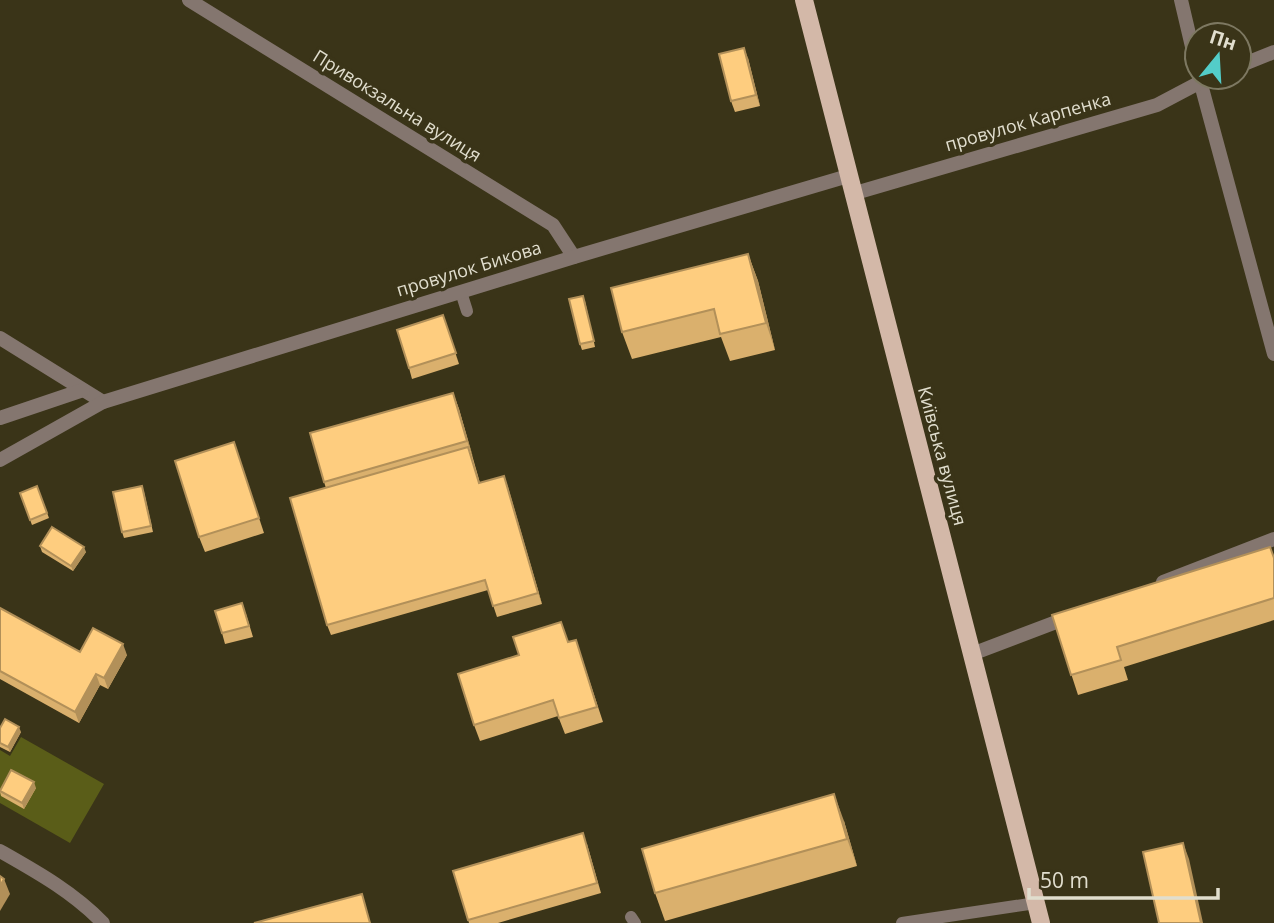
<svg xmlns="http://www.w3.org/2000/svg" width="1274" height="923" viewBox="0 0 1274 923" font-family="'Open Sans',sans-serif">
	<rect width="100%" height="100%" fill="#3a3418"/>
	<polygon fill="#5a5d18" points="21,737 104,784 70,843 0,803 0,750 10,756"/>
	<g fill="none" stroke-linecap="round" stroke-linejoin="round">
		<g stroke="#84766f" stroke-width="12">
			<polyline points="461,292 467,311"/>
			<polyline points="631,917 635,923"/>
			<polyline points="902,923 1036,903"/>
		</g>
		<g stroke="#84766f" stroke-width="14">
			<polyline points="189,0 553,225 574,257"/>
			<polyline points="1181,0 1197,68"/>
			<polyline points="1239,66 1274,52"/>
			<polyline points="1199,77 1274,354"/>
			<polyline points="852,194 1157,105 1210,77"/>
			<polyline points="0,338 103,402"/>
			<polyline points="0,418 83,390"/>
			<polyline points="0,460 103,402 574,257 848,176"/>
			<polyline points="1163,582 1274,539"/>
			<polyline points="972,654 1072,616"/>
			<path d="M0,851C37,872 73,892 103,923"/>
		</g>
		<polyline stroke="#d3b8a8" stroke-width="18" points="804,0 1041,923"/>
	</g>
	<g fill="#dab06d">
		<polygon points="748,58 760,106 735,112 731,101"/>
		<polygon points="748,254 758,281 775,350 730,361 721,337 632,359 622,332"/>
		<polygon points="585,301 595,347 582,350 580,344"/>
		<polygon points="443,315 459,364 412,379 409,368"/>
		<polygon points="453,393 459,409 480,483 504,476 542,604 497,617 488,590 331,635 327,625 326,488 324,482"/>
		<polygon points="234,442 264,533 205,552 199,537"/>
		<polygon points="37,486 49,518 32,525 20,493"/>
		<polygon points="144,492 153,532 124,538 122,532"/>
		<polygon points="40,546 86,552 73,571 42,552"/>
		<polygon points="1274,557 1274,620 1124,667 1128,680 1078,695 1052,615"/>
		<polygon points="0,608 80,652 127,655 108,689 100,685 79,723 0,679"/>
		<polygon points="246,614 253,637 225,644 222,633"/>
		<polygon points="576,640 603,722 565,734 558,716 480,741 474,725 568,642"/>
		<polygon points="0,728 21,732 10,752 0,747"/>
		<polygon points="36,788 24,809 1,796 0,792 0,789"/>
		<polygon points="844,821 857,866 665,921 655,893"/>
		<polygon points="587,844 601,893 498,923 469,923 453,871"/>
	</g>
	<g fill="#b29059">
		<polygon points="744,48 748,58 760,106 756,95"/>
		<polygon points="748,254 758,281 775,350 766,323"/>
		<polygon points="453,393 459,409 473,457 467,441"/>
		<polygon points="504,476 508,487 542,604 538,593"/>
		<polygon points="84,547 86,552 73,571 71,566"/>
		<polygon points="123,644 127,655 108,689 104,678"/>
		<polygon points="96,674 100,685 79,723 75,712"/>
		<polygon points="19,727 21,732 10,752 8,747"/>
		<polygon points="34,782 36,788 24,809 22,803"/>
		<polygon points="834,794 844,821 857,866 847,839"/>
		<polygon points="1183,843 1189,859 1203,923 1201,923"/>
		<polygon points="4,879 10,894 0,911 0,886"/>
	</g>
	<g fill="#fecd7f" stroke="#b29059" stroke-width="2">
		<polygon points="744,48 756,95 731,101 719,54"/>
		<polygon points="748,254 766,323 720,334 714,309 622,332 611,288"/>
		<polygon points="583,296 594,341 580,344 569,299"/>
		<polygon points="443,315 456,353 409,368 397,330"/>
		<polygon points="453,393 467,441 324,482 310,433"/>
		<polygon points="234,442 259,518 199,537 175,461"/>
		<polygon points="468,447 479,483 504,476 538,593 493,606 485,580 327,625 290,498"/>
		<polygon points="37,486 47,513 30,520 20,493"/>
		<polygon points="142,486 151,526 122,532 113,492"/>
		<polygon points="52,527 84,547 71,566 40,546"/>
		<polygon points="1270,547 1274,558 1274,598 1117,647 1121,660 1071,675 1052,615"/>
		<polygon points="242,603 249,626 222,633 215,611"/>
		<polygon points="0,608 80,652 93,628 123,644 104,678 96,674 75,712 0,671"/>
		<polygon points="561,622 568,642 576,640 597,707 559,718 553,700 474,725 458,674 519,655 513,637"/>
		<polygon points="5,719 19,727 8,747 0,743 0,728"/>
		<polygon points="11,770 34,782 22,803 0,791"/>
		<polygon points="834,794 847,839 655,893 642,849"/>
		<polygon points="583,833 597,883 468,920 453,871"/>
		<polygon points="1183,843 1201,923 1159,923 1143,852"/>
		<polygon points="0,876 4,879 0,886"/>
		<polygon points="362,894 370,923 254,923"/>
	</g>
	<g text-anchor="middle" stroke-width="7" stroke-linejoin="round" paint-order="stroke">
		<g font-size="18" fill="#e1dece" stroke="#3a3418">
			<text transform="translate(397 106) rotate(32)" y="6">Привокзальна вулиця</text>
			<text transform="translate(1028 122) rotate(-16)" y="6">провулок Карпенка</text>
			<text transform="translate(469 269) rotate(-17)" y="6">провулок Бикова</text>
			<text transform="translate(942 456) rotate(75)" y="6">Київська вулиця</text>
		</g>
	</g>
	<g transform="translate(1218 56) rotate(18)"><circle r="33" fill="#3a3418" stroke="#7d7861" stroke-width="2"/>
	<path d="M0-5L12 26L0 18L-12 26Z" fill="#53cdc9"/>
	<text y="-10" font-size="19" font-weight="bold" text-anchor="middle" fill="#e1dece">Пн</text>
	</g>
	<path d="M1029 888v10h189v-10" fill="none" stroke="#e1dece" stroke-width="3.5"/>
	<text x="1040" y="888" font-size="21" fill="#e1dece" stroke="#3a3418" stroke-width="5" paint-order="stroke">50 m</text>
</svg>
